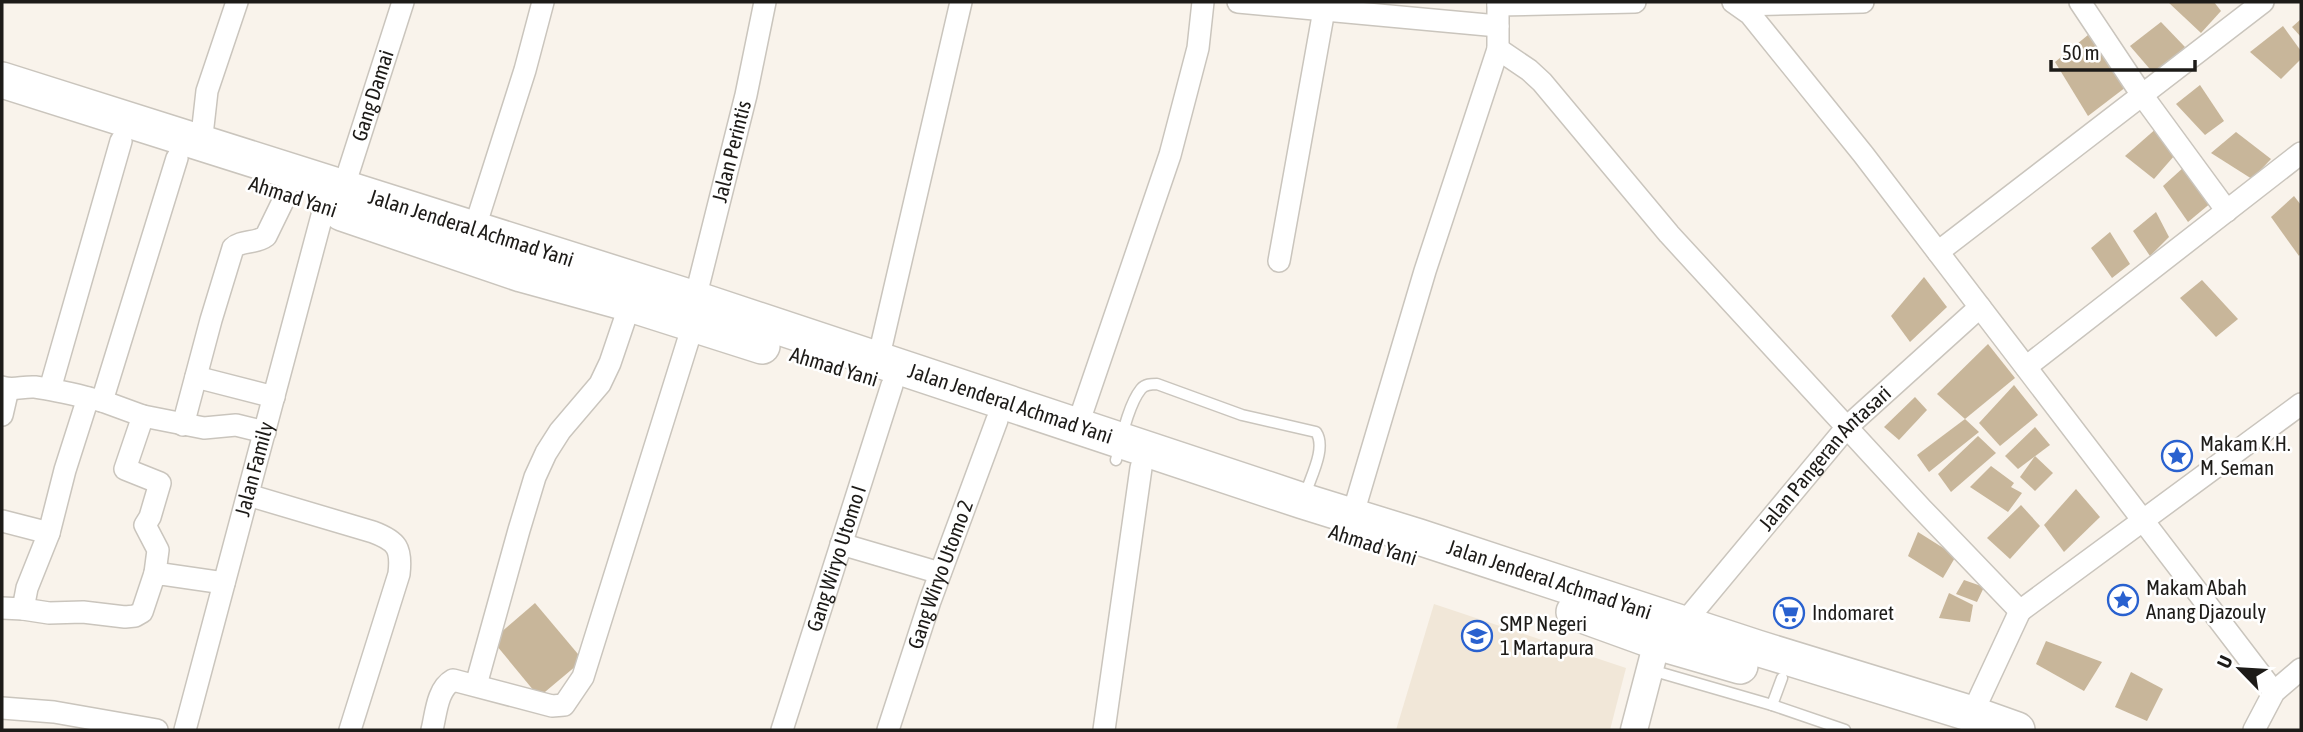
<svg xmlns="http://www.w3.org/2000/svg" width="2303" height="732" viewBox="0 0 2303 732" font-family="'Asap Condensed',sans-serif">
	<rect width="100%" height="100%" fill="#f9f3eb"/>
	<polygon fill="#f1e7d8" points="1434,604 1626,668 1610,730 1396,730"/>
	<g fill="#c8b69a">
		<polygon points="2168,2 2214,2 2221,11 2201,33"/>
		<polygon points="2301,19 2301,37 2292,27"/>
		<polygon points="2161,22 2185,47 2155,75 2130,46"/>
		<polygon points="2283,26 2301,51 2301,59 2281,79 2250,52"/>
		<polygon points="2088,35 2126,87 2088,116 2055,62"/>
		<polygon points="2200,85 2224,121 2205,135 2176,104"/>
		<polygon points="2158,127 2181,148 2154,179 2125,156"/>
		<polygon points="2236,132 2271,159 2252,179 2211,153"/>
		<polygon points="2184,167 2212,202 2188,222 2163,186"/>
		<polygon points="2294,196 2301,205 2301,253 2299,256 2271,217"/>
		<polygon points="2156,212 2169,237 2150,256 2133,231"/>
		<polygon points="2110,232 2130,264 2112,278 2091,248"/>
		<polygon points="1924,277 1947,307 1910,342 1891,316"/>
		<polygon points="2202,280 2238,319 2216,337 2180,298"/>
		<polygon points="1988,344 2015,378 1965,419 1937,394"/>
		<polygon points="2014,385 2038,415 2000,446 1979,423"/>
		<polygon points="1915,397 1927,410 1899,440 1884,427"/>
		<polygon points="1965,419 1979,432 1929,472 1917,455"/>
		<polygon points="2035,427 2050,445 2018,469 2005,456"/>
		<polygon points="1978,436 1996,453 1951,492 1938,474"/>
		<polygon points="2035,456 2053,473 2035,491 2020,477"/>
		<polygon points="1991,466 2014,483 2011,487 2022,493 2008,512 1970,487"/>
		<polygon points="2076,489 2100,517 2064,552 2044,525"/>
		<polygon points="2021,505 2040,526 2010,559 1987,538"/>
		<polygon points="1918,532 1956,556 1943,578 1908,556"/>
		<polygon points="1964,580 1984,587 1977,602 1956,594"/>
		<polygon points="1949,593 1973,605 1970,622 1939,618"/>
		<polygon points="535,603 583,660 539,697 492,640"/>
		<polygon points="2046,641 2102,662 2084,691 2036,664"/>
		<polygon points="2131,672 2163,689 2147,721 2115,707"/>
	</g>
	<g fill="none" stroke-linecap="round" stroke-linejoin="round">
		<g stroke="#cac5bd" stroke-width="13">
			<g id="service">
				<path d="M1116,460C1121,441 1128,405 1141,389C1145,384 1151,384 1157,384L1242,415L1316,432C1327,448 1310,478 1305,495"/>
				<polyline points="1651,670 1772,705 1845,730"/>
				<polyline points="1772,705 1782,678"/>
			</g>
		</g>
		<g stroke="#cac5bd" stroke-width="24">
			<g id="minor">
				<polyline points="1238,2 1498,26"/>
				<polyline points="1733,2 1750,14 1863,154 2274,692"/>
				<polyline points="2080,2 2142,95 2227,211"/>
				<polyline points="1498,5 1635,2"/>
				<polyline points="1740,5 1863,2"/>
				<polyline points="1498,49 1529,70 1542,82 1669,234 1922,509 2020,611 2301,404"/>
				<polyline points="201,144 207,91 237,2"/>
				<path id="s1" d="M343,189L403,2"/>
				<polyline points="474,230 525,70 543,2"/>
				<polyline points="1938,252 2263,2"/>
				<polyline points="1279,261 1324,10"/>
				<path id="s2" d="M695,299L746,95L765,2"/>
				<polyline points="878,360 961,2"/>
				<polyline points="2026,367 2301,153"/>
				<polyline points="196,377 274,397"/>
				<path d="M2,387C13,391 23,386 35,387C58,390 80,396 102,401L177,158"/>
				<polyline points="50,389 121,141"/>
				<polyline points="102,401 143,416 125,469 160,483 150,517 145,525 158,550 155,573"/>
				<polyline points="2,415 8,389"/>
				<polyline points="143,416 204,428 236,425 265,432"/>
				<path d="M183,425L211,320L233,248C241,240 256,244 266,236L286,195"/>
				<polyline points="1077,427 1170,155 1198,48 1203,2"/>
				<path d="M248,495L373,532C397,541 402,548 399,574L350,730"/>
				<polyline points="1352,517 1425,271 1498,49 1498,2"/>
				<polyline points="2,521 49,533"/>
				<polyline points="841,544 940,573"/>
				<polyline points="2,608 23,609 27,588 49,533 65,470 88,398"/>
				<polyline points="23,609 49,613 83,612 125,617 135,616 142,612 155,573 224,583"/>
				<path id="s3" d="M1684,623L1847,427L1980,307"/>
				<polyline points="476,685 519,530 535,477 546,453 560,431 600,384 610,363 630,304"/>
				<polyline points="2,708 54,712 157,730"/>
				<polyline points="1972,714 2020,611"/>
				<path id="s4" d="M185,730L324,208"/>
				<path d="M432,730C436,714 437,689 453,680L552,706L564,705L583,677L693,325"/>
				<path id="s5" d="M782,730L892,385"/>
				<path id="s6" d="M888,730L930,601L997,420"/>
				<polyline points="1104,730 1141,468"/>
				<polyline points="2254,730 2274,692 2301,669"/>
			</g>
		</g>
		<g stroke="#cac5bd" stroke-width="29">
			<polyline id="tertiary" points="1634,730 1657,642"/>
		</g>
		<g stroke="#cac5bd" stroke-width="38">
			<g id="trunk">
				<path id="s7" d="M2,80L695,299L1303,501L1419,537L1757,648L1972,714L2017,730"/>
				<polyline points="342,213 521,274 630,304 762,346"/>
				<polyline points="1574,612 1657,642 1740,666"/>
			</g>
		</g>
		<use href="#service" stroke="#fff" stroke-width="10"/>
		<use href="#minor" stroke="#fff" stroke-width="21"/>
		<use href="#tertiary" stroke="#fff" stroke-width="26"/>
		<use href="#trunk" stroke="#fff" stroke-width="35"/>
	</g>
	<defs>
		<g id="sight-ring" transform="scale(1.575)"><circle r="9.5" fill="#fff" stroke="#2961cf" stroke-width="1.5"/><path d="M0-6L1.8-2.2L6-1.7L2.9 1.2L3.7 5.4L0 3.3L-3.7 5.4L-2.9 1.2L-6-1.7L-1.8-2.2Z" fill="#2961cf"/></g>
		<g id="supermarket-ring" transform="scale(1.575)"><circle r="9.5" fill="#fff" stroke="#2961cf" stroke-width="1.5"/><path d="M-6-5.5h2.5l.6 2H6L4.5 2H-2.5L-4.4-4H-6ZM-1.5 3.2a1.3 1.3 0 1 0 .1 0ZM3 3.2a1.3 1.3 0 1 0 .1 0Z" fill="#2961cf"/></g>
		<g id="school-ring" transform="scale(1.575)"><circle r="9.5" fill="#fff" stroke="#2961cf" stroke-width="1.5"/><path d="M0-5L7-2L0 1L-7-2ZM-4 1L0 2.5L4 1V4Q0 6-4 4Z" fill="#2961cf"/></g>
	</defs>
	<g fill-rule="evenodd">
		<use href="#sight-ring" x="2177" y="456"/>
		<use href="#sight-ring" x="2123" y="600"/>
		<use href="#supermarket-ring" x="1789" y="613"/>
		<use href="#school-ring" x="1477" y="636"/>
	</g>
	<g text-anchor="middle" stroke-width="5" stroke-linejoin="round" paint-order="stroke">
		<g font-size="21" fill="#1d1b18" stroke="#fff">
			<text dy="7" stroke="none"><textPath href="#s1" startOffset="98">Gang Damai</textPath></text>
			<text dy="7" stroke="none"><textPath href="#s2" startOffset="152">Jalan Perintis</textPath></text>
			<text transform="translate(293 197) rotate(18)" y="7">Ahmad Yani</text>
			<text dy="7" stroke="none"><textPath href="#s7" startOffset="492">Jalan Jenderal Achmad Yani</textPath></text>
			<text transform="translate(834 367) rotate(17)" y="7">Ahmad Yani</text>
			<text dy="7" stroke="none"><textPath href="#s7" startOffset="1059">Jalan Jenderal Achmad Yani</textPath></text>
			<text dy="7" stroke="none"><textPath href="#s3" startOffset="217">Jalan Pangeran Antasari</textPath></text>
			<text dy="7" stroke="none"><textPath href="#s4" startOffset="270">Jalan Family</textPath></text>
			<text transform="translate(1373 545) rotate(18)" y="7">Ahmad Yani</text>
			<text dy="7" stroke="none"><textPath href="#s5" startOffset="180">Gang Wiryo Utomo I</textPath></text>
			<text dy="7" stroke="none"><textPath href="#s6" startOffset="164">Gang Wiryo Utomo 2</textPath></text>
			<text dy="7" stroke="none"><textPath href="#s7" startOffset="1626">Jalan Jenderal Achmad Yani</textPath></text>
		</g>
		<g font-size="21" fill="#1d1b18" stroke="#fff" text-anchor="start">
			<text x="2200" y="451">Makam K.H.<tspan x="2200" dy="24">M. Seman</tspan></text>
			<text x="2146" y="595">Makam Abah<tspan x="2146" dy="24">Anang Djazouly</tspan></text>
			<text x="1812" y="620">Indomaret</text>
			<text x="1500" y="631">SMP Negeri<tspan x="1500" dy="24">1 Martapura</tspan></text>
		</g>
	</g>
	<rect width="2303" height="732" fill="none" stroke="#1d1b18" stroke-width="7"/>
	<g transform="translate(2240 669) rotate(295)" stroke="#ffffff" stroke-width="5" paint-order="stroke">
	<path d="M0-5L12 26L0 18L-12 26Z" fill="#1d1b18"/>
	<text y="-10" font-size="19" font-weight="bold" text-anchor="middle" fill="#1d1b18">U</text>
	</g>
	<path d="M2051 60v10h144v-10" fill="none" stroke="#1d1b18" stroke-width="3.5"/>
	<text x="2062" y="60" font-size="21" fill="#1d1b18" stroke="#ffffff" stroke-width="5" paint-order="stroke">50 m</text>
</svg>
